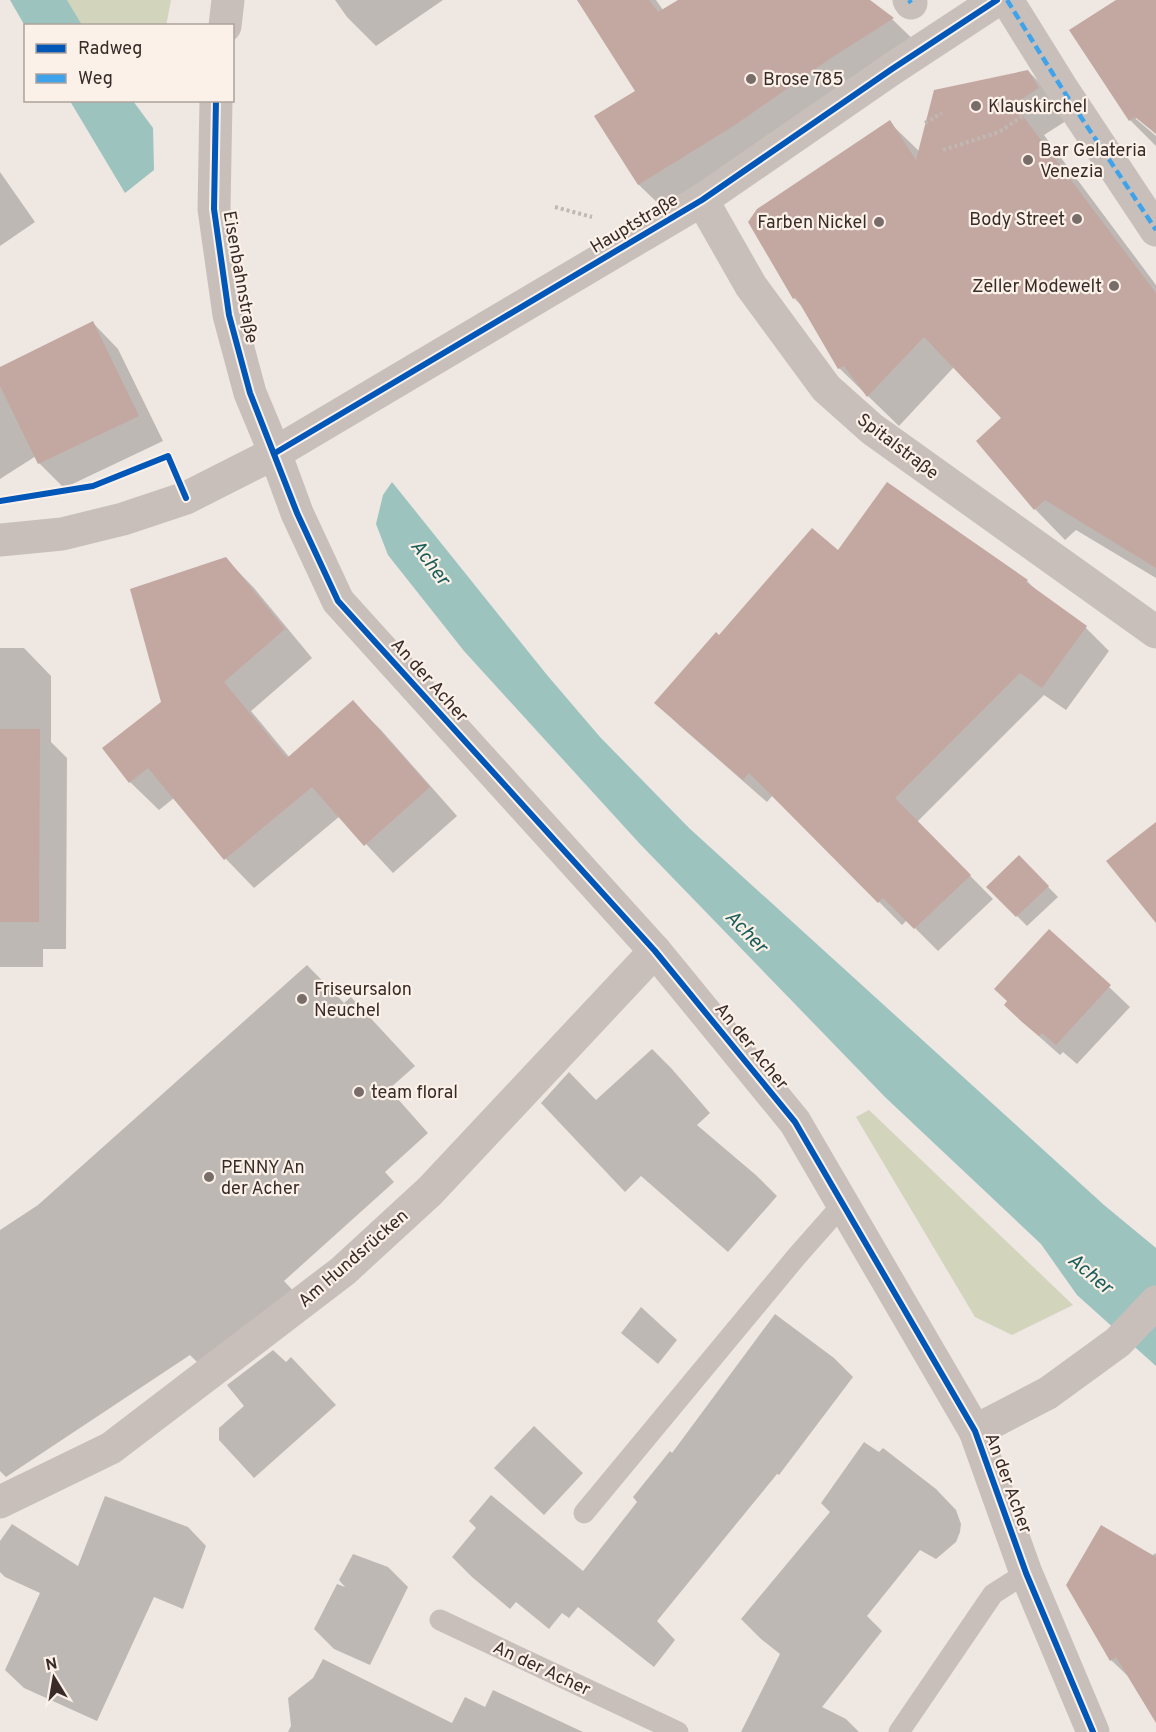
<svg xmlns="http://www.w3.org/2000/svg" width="1156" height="1732" viewBox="0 0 1156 1732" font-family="Overpass,sans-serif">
	<rect width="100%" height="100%" fill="#eee7e2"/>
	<g fill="#d2d4bb">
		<polygon points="67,0 171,0 166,26 82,25"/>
		<polygon points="869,1110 1073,1305 1012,1335 975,1317 856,1117"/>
	</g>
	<g fill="#9cc3be">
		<polygon points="10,0 67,0 82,25 25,26"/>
		<polygon points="70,101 133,101 153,128 154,170 125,193"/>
		<polygon points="392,482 547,675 600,737 689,828 1104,1205 1156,1248 1156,1366 1077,1295 1041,1244 885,1097 640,844 464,651 388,555 376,524 383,495"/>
	</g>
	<g fill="#0003">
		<polygon points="335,0 443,0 376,46 347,17"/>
		<polygon points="578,0 656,0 663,10 681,0 867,0 893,20 920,46 666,211 639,185 596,117 637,92"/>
		<polygon points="1119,0 1156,0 1156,132 1136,115 1136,119 1156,136 1156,146 1130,120"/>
		<polygon points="1028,71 1059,102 1069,119 1044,135 1156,285 1156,578 1076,530 1065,540 1035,509 978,441 1003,418 954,367 899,426 839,368 804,308 794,298 889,122 920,152"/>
		<polygon points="0,172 35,222 0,246"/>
		<polygon points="93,323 118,349 163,441 64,488 39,463 36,456 0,479 0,368"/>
		<polygon points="838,553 1027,581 1040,594 1086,628 1109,651 1066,710 1044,695 917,822 993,899 938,951 907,920 902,925 773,795 767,802 680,726 656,703 719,637"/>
		<polygon points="226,559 254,588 312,658 251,711 290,758 353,702 381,730 457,816 393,873 340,816 254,888 226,859 174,798 159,810 130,782 162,703"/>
		<polygon points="0,648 24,648 51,676 51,742 67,758 66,949 43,949 43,967 0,967"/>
		<polygon points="1019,857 1058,897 1027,926 988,887"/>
		<polygon points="1050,931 1130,1007 1077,1064 1063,1052 1060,1055 1026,1025"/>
		<polygon points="307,965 344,1003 351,997 415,1066 389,1089 428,1133 385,1172 394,1182 284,1281 300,1298 212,1377 190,1355 6,1477 0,1471 0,1230 38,1205"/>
		<polygon points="652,1049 672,1069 710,1113 697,1125 757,1176 777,1196 728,1252 641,1176 625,1192 541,1103 569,1072 596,1100"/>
		<polygon points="641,1307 677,1340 658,1364 621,1333"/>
		<polygon points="775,1314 834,1358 853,1377 779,1475 777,1474 657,1621 675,1640 654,1667 578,1607 569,1618 562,1613 549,1629 516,1602 510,1609 472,1577 452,1557 476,1528 469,1521 491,1495 583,1571 637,1502 633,1497 670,1451 672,1453"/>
		<polygon points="273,1350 286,1362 291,1357 336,1405 254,1478 219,1440 219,1428 244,1406 227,1385"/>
		<polygon points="534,1426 583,1473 544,1515 494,1468"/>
		<polygon points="864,1442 879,1452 883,1448 936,1489 956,1510 961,1524 960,1532 956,1542 936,1559 920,1550 867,1616 882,1631 822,1707 846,1719 859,1732 741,1732 780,1654 761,1639 741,1619 830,1512 821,1503"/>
		<polygon points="105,1496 188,1527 206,1546 183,1609 154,1597 97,1721 24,1688 5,1670 40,1593 5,1577 0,1572 0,1541 12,1524 78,1566"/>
		<polygon points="1156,1553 1156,1720 1132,1680 1111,1660 1151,1556"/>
		<polygon points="353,1554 388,1567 408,1587 370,1665 334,1649 314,1629 337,1584 345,1587 339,1580"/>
		<polygon points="323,1659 452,1723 465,1697 485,1707 493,1690 583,1732 288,1732 291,1726 288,1698 313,1678"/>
	</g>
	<g fill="#c3a8a2">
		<polygon points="577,0 649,0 658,12 678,0 870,0 894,18 828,60 735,125 638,185 594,116 635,91"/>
		<polygon points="1116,0 1156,0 1156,134 1135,117 1129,121 1069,30"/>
		<polygon points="1028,70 1039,88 1014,104 1156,293 1156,568 1045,500 1034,510 976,441 1001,418 924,337 867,397 844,366 838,369 796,297 793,299 748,222 757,209 890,120 916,160 934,90"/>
		<polygon points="93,321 139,416 38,464 0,386 0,367"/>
		<polygon points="887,482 1028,580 1026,582 1087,626 1042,688 1020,673 895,798 971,875 914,929 883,898 878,903 749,773 743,780 654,703 716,632 719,635 812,528 838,550"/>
		<polygon points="226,557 285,629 224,682 287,758 353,700 430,787 364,846 312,787 224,860 148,768 129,783 102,748 161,702 130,589"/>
		<polygon points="0,729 40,729 39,922 0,922"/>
		<polygon points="1156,822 1156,923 1106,861"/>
		<polygon points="1019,855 1049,886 1016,917 986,887"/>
		<polygon points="1049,929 1111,985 1056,1045 1042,1033 1039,1036 1022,1022 1004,1005 1007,1001 994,989"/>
		<polygon points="1101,1525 1156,1557 1156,1723 1116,1657 1110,1661 1066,1585"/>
	</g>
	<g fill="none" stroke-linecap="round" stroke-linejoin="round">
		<g stroke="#c0b7b3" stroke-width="4" stroke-dasharray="3 3" stroke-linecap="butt">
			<polyline points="925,123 942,113"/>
			<polyline points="943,150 999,132 1029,112"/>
			<polyline points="555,207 592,217"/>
		</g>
		<g stroke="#c8bfba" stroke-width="21">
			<polyline points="584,1513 797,1256 842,1205"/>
			<polyline points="440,1620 678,1732"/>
			<polyline points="899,1732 993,1594 1026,1573"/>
		</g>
		<g stroke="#c8bfba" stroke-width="33">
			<polyline points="909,0 911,3"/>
			<polyline points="1007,0 1063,90 1156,230"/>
			<polyline points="702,200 751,286 826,388 872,429 1156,632"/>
			<polyline points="275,453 297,513 338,601 655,951 795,1122 975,1431 1026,1573 1093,1732"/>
			<polyline points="975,1431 1048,1393 1118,1342 1156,1302"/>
			<polyline points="0,1502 111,1448 343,1271 430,1191 655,951"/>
		</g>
		<g stroke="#c8bfba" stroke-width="33">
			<polyline points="225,26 228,0"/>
			<polyline points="216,100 214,209 229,315 250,393 275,453"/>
			<polyline points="0,540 62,534 123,519 186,498 275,453 702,200 892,69 997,0"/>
		</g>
		<g stroke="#3fa3eb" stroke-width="4.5" stroke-dasharray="9 4.5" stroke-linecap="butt">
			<polyline points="909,0 911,3"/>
			<polyline points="1007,0 1063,90 1156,230"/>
		</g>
		<g stroke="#fbf1e9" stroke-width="10">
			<g id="cycleway">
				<polyline points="216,100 214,209 229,315 250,393 297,513 338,601 655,951 795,1122 975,1431 1026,1573 1093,1732"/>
				<polyline points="275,453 702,200 892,69 997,0"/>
				<polyline points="0,501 93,486 168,456 186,498"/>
			</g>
		</g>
		<use href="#cycleway" stroke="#0057b8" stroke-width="6"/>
	</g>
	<g fill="#786d69" stroke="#fbf1e9" stroke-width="2">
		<circle cx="751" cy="79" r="6"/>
		<circle cx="976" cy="106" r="6"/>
		<circle cx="1028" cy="160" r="6"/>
		<circle cx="1077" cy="219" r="6"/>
		<circle cx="879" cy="222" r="6"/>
		<circle cx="1114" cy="286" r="6"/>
		<circle cx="302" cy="999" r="6"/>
		<circle cx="359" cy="1092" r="6"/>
		<circle cx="209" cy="1177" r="6"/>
	</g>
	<g text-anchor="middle" stroke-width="4.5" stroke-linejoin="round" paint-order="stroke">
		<g font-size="18" fill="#392b28" stroke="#fbf1e9" text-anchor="start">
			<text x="763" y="85">Brose 785</text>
			<text x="988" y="112">Klauskirchel</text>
			<text x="1040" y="156">Bar Gelateria<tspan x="1040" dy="21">Venezia</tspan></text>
			<text x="1065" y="225" text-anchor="end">Body Street</text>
			<text x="867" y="228" text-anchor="end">Farben Nickel</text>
			<text x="1102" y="292" text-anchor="end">Zeller Modewelt</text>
			<text x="314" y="995">Friseursalon<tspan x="314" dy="21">Neuchel</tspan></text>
			<text x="371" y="1098">team floral</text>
			<text x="221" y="1173">PENNY An<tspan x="221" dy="21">der Acher</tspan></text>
		</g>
		<g font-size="18" fill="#392b28" stroke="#fbf1e9">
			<text transform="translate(634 223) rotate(-31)" y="6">Hauptstraße</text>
			<text transform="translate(241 277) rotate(80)" y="6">Eisenbahnstraße</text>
			<text transform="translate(898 446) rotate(37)" y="6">Spitalstraße</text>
			<text transform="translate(430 680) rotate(48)" y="6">An der Acher</text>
			<text transform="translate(752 1046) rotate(51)" y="6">An der Acher</text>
			<text transform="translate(353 1258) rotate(-41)" y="6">Am Hundsrücken</text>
			<text transform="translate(1009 1483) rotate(70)" y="6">An der Acher</text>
			<text transform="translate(542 1668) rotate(25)" y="6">An der Acher</text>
		</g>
		<g font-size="20" font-style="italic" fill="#1a5e5a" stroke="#fbf1e9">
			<text transform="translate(431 562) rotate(53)" y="7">Acher</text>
			<text transform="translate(747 931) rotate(46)" y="7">Acher</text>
			<text transform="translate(1091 1273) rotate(40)" y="7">Acher</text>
		</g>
	</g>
	<rect x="24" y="24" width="210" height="78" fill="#fbf1e9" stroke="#ada29c" stroke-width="1.5"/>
	<rect x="36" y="44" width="30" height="9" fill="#0057b8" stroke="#ada29c" stroke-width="1.5"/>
	<text x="78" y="54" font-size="18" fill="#392b28">Radweg</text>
	<rect x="36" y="74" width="30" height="9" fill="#3fa3eb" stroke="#ada29c" stroke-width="1.5"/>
	<text x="78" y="84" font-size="18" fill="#392b28">Weg</text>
	<g transform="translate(54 1678) rotate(349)" stroke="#fbf1e9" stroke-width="4.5" paint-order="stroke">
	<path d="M0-4.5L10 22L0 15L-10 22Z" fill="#392b28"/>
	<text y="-9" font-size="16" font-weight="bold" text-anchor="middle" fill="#392b28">N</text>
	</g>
</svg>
